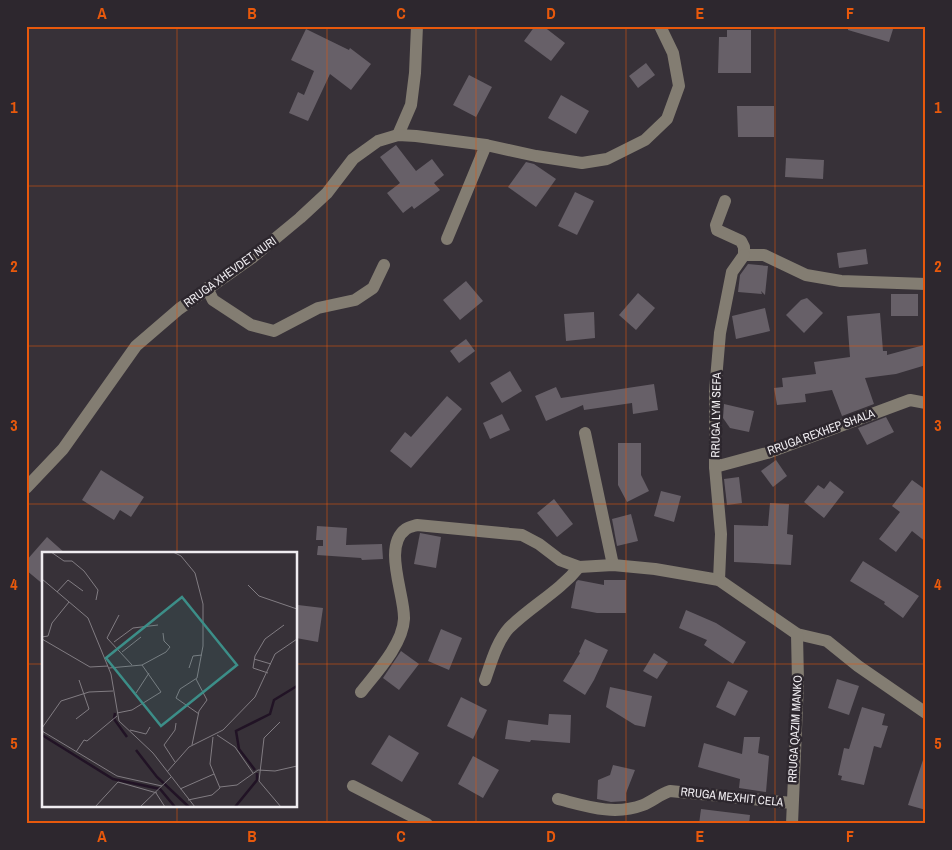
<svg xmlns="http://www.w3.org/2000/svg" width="952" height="850" viewBox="0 0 952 850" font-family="'Archivo Narrow',sans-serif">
	<rect width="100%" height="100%" fill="#373138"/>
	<g fill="#676068">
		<polygon points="535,26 543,26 565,43 551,61 524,41"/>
		<polygon points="848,26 894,26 889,42 848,30"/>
		<polygon points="306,29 349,50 350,48 371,64 351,90 330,74 308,121 289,113 298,92 304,95 314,71 291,60"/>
		<polygon points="727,30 751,30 751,73 718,73 719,37 727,37"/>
		<polygon points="646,63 655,75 638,88 629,76"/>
		<polygon points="469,75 492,87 476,117 453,105"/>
		<polygon points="561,95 589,111 576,134 548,118"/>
		<polygon points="737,106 774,106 774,137 738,137"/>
		<polygon points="396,145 416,171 432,159 444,175 434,183 440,190 414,209 412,206 403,213 387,193 400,183 380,157"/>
		<polygon points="786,158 824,160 823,179 785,177"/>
		<polygon points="526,162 534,164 556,179 536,207 508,187"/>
		<polygon points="575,192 594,201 577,235 558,226"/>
		<polygon points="866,249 868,264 839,268 837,253"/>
		<polygon points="748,264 768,266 765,295 761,291 762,294 738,292 740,275"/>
		<polygon points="466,281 483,301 460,320 443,300"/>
		<polygon points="638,293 655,308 636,330 619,315"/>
		<rect x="891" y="294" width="27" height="22"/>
		<polygon points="807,298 823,313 804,333 786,315 801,300"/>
		<polygon points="765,308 770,331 736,339 732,316"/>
		<polygon points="594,312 595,338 566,341 564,314"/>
		<polygon points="880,313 883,351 887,351 887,355 924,345 926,352 926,365 896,374 865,378 874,404 842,416 832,390 805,394 806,402 777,405 774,388 783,387 782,378 816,374 814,362 850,357 847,316"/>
		<polygon points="466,339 475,351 459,363 450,351"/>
		<polygon points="510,371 522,391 502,403 490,383"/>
		<polygon points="654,384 658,410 633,414 632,403 584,410 583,405 546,421 535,396 556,387 561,398"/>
		<polygon points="447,396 462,409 411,468 390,451 405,432 411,437"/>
		<polygon points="724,404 754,411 749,432 730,428 723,418"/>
		<polygon points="502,414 510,430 490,439 483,423"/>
		<polygon points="886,417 894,432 867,445 858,428"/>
		<polygon points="618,443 641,443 641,475 649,491 627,502 618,485"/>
		<polygon points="776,460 787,476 773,487 761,471"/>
		<polygon points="101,470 144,497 131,517 120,510 114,520 82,500"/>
		<polygon points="739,477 742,503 727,505 724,479"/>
		<polygon points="912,480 926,490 926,542 912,531 896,552 879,539 900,512 892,506"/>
		<polygon points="830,481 844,492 824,518 804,502 818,485 824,489"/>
		<polygon points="661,491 681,496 674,522 654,516"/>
		<polygon points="554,499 573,524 557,537 537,513"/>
		<polygon points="770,503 789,504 787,534 793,535 791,565 734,562 734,525 768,526"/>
		<polygon points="631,514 638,541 617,546 612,519"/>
		<polygon points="317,526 347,528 346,545 382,544 383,559 362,560 361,558 317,555 318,546 323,546 323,540 316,540"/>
		<polygon points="420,533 441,537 436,568 414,564"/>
		<polygon points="47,537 66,554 44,554 44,585 26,570 26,561"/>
		<polygon points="863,561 919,596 903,618 884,604 885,602 850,581"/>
		<polygon points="578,580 604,585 604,580 626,580 626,613 597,613 571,608 576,582"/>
		<polygon points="298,605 323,608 318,642 296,638"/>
		<polygon points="686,610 716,623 746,642 733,664 704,645 707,640 679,628"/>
		<polygon points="441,629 462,638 449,670 428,661"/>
		<polygon points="585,639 608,650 594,680 585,695 563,681 580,653 579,652"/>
		<polygon points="401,651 419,664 399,690 383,678"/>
		<polygon points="654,653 668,662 657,679 643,671"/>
		<polygon points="837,679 859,686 849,715 828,708"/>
		<polygon points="728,681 748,691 735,716 716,707"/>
		<polygon points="610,687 652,696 645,727 635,725 606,707"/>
		<polygon points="461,697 487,710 473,739 447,726"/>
		<polygon points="862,707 885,714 882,725 888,726 881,748 874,746 864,785 841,780 842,776 838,775 844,748 849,749"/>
		<polygon points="549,714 571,715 570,743 531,740 530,742 505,739 508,720 548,725"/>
		<polygon points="389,735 419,753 402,782 371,764"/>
		<polygon points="744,737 760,737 758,753 769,756 766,792 739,788 740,779 698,767 704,743 742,754"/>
		<polygon points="473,756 499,770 483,798 458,784"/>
		<polygon points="923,760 926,760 926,810 908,805"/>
		<polygon points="613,765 635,770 626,793 626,801 611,802 597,799 598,780 610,775"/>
		<polygon points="701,809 750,815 749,824 699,824"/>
	</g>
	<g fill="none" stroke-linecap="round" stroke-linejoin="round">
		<g stroke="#837d72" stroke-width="12">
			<polyline points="398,135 411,105 415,73 417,26"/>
			<polyline points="725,201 716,225 717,230 741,241 744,247 744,255"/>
			<polyline points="447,239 486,145"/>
			<polyline points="744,255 764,255 806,275 841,281 926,284"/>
			<polyline points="207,288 213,300 251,325 274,331 318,308 355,300 373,288 384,265"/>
			<polyline points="585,433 613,565"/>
			<polyline points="715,467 767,453 910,400 926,403"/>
			<polyline points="26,488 63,449 136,346 179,309 253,257 300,218 327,193 353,159 378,141 398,135 416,136 486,145 536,156 582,163 607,159 645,140 667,119 679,86 673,53 660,26"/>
			<polyline points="719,580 721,534 715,467 715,391 720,333 732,272 744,255"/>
			<path d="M485,680C491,663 497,641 509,628C531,606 559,592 579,567"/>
			<path d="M361,692C376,673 403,644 404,619C405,595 382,546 406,529C409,527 414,526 417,525L522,535L539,544L560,560L579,567L613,565L655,569L719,580L797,634L827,641L858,666L926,713"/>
			<polyline points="353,786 427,824"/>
			<path d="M558,799C586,806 614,816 643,805C653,801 660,794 670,791L792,803"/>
			<polyline points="792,824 798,682 797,634"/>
		</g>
	</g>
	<path fill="none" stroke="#e8590c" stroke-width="1" stroke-opacity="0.55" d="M177,26V554M327,26V824M476,26V824M626,26V824M775,26V824M26,186H926M26,346H926M26,504H926M26,664H44M296,664H926M177,806V824"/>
	<g text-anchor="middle" stroke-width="5" stroke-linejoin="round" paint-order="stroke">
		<g font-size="12" fill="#efecf0" stroke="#2d272e">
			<text transform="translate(230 272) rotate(-36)" y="4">RRUGA XHEVDET NURI</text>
			<text transform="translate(716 415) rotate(-89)" y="4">RRUGA LYM SEFA</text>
			<text transform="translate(821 432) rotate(-20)" y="4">RRUGA REXHEP SHALA</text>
			<text transform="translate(795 729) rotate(-87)" y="4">RRUGA QAZIM MANKO</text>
			<text transform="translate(732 797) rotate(6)" y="4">RRUGA MEXHIT CELA</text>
		</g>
	</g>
	<g transform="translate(42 552)">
		<rect width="255" height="255" fill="#373138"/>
		<path fill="none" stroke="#211325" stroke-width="2.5" d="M73,161L72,167L85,185M0,183L71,227L118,237L133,255M94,198L115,225L147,255M213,218L197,197L194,179L228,162L232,148L255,134M193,255L215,228V221"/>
		<path fill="none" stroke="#817c82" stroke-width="1" d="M9,0L22,9H30L42,19L56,38L54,48M131,0L139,4L153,21L161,52V94L155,126L138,137L134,146L157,162M0,27L46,66L69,122L77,169L111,201L153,255M206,33L217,44L255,57M15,40L26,28L41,39M77,63L65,86L90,113M0,85L6,84L10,71L27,50M0,87L48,115L66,114M72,90L91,76L116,73M80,100L99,85M212,107L229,112M100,113L119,140M67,116L100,113L124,100L128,95L122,89L121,81M147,116L151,104L160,103M226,121L211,116L213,104L223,87L242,73M94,141L107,121M75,161L90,158L119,140M34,167L47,157L37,128M238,170L222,186L217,229L239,255M0,176L19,149L47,140L71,139M88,178L104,182L108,175M0,179L75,224L120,234M175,183L193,195L211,221M150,193L157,159L165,148L154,127M34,200L42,188L45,189L75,164M133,210L122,193L133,178L134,171M125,220L147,195L181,178L213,145L233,102L255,87M178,235L195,233L216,218L233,219L255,214M138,237L172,222M114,241L123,255M146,248L170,243L178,236L168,212L171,185M53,255L76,230L115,241M98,255L129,225"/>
		<path fill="#3c8e88" fill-opacity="0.15" stroke="#3c8e88" stroke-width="2.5" d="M140,45L195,113L119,174L64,106Z"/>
		<rect width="255" height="255" fill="none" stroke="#efecf0" stroke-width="2.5"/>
	</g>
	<rect width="952" height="850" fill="none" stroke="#2d272e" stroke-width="55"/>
	<rect x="28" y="28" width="896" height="794" fill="none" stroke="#e8590c" stroke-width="2"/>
	<g font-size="16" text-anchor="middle" font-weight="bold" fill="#e8590c">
		<text x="102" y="19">A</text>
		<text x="252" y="19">B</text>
		<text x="401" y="19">C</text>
		<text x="551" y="19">D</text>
		<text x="700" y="19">E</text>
		<text x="850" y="19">F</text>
		<text x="14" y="113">1</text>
		<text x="938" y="113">1</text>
		<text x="14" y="272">2</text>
		<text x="938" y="272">2</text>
		<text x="14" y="431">3</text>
		<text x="938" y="431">3</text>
		<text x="14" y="590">4</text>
		<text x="938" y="590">4</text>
		<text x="14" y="749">5</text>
		<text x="938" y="749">5</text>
		<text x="102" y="842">A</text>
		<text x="252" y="842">B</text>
		<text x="401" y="842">C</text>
		<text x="551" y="842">D</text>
		<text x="700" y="842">E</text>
		<text x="850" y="842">F</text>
	</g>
</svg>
